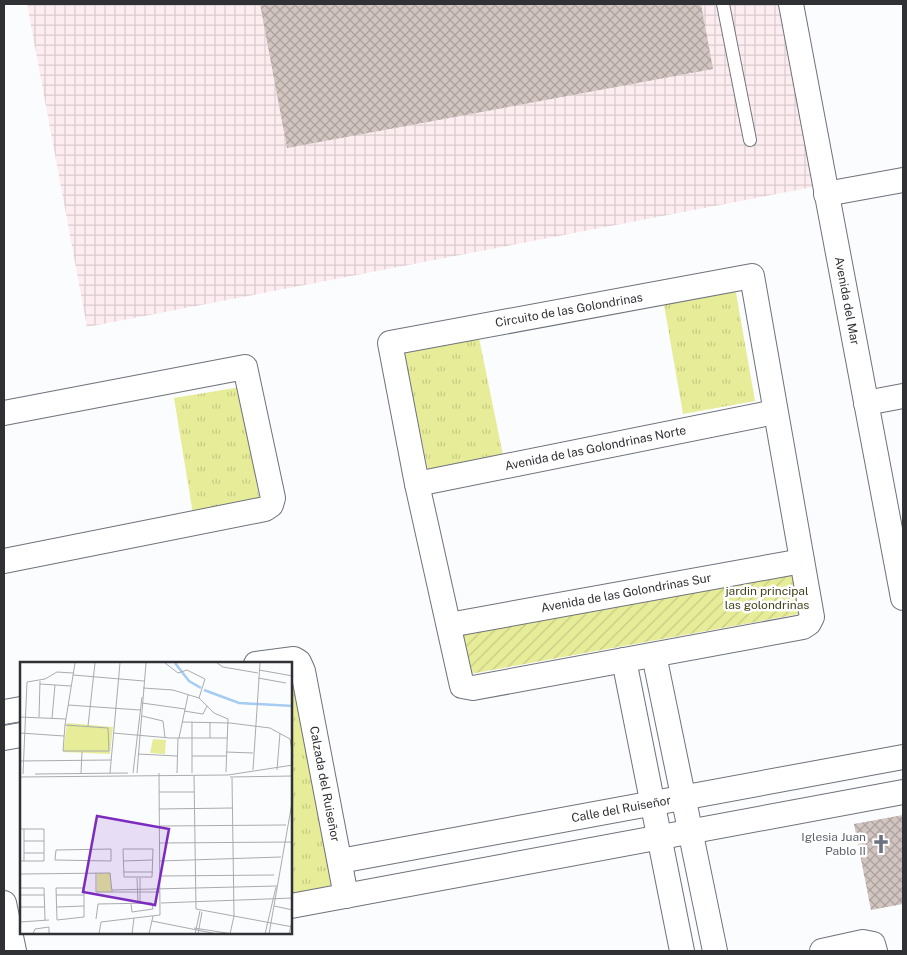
<svg xmlns="http://www.w3.org/2000/svg" width="907" height="955" viewBox="0 0 907 955" font-family="'Public Sans',sans-serif">
	<defs>
		<pattern id="industrial-grid" width="8" height="8" patternUnits="userSpaceOnUse" patternTransform="scale(1.25)"><rect width="8" height="8" fill="#fdedf0"/><path d="M0 4h8M4 0v8" fill="none" stroke="#d9ccce"/></pattern>
		<pattern id="park-tufts" width="24" height="20" patternUnits="userSpaceOnUse" patternTransform="scale(1.25)"><rect width="24" height="20" fill="#e7ec98"/><path d="M3 7l-1-3M5 7V3M7 7l1-3M15 17l-1-3M17 17v-4M19 17l1-3" fill="none" stroke="#c6cb84"/></pattern>
		<pattern id="garden-furrows" width="10" height="10" patternUnits="userSpaceOnUse" patternTransform="scale(1.25)"><rect width="10" height="10" fill="#e7ec98"/><path d="M-1 1l2-2M0 10L10 0M9 11l2-2" fill="none" stroke="#c6cb84"/></pattern>
		<pattern id="building-cross-hatch" width="8" height="8" patternUnits="userSpaceOnUse" patternTransform="scale(1.25)"><rect width="8" height="8" fill="#d2c5c0"/><path d="M0 0l8 8M0 8l8-8" fill="none" stroke="#aba19d"/></pattern>
	</defs>
	<rect width="100%" height="100%" fill="#fbfcfe"/>
	<polygon fill="url(#industrial-grid)" points="27,4 778,4 813,187 87,327"/>
	<g fill="url(#park-tufts)">
		<polygon points="735,287 755,401 683,414 663,299"/>
		<polygon points="478,333 503,455 428,470 403,349"/>
		<polygon points="241,387 260,503 193,514 174,398"/>
		<polygon points="291,664 335,886 291,894"/>
	</g>
	<polygon fill="url(#garden-furrows)" points="791,570 799,614 470,674 462,634"/>
	<g fill="url(#building-cross-hatch)">
		<polygon points="260,4 701,4 713,69 287,148"/>
		<polygon points="903,815 903,904 871,910 854,824"/>
	</g>
	<g fill="none" stroke-linecap="round" stroke-linejoin="round">
		<g stroke="#6e727c" stroke-width="14">
			<polyline id="service" points="723,4 750,140"/>
		</g>
		<g stroke="#6e727c" stroke-width="26">
			<g id="minor">
				<path id="s1" d="M791,4L903,598"/>
				<polyline points="826,194 903,180"/>
				<polygon points="752,276 812,617 809,623 803,627 473,688 462,686 417,484 390,343"/>
				<polyline points="866,403 903,396"/>
				<polyline points="4,413 245,367 273,498 271,505 265,509 4,561"/>
				<path id="s2" d="M417,484L775,412"/>
				<path id="s3" d="M449,625L802,561"/>
				<polyline points="654,655 715,951"/>
				<polyline points="624,660 682,951"/>
				<path id="s4" d="M256,664L294,659L299,662L303,671L346,896"/>
				<polyline points="4,712 21,709"/>
				<polyline points="4,738 21,735"/>
				<path id="s5" d="M340,861L903,757"/>
				<polyline points="4,903 14,951"/>
				<polyline points="291,906 903,792"/>
				<polyline points="822,951 863,942 873,944 875,951"/>
			</g>
		</g>
		<use href="#service" stroke="#fff" stroke-width="12"/>
		<use href="#minor" stroke="#fff" stroke-width="24"/>
	</g>
	<defs>
		<g id="church-bare" transform="scale(1.5)"><path d="M-1.2-6h2.4v3.5h3.3v2.4h-3.3V6h-2.4V-.1h-3.3v-2.4h3.3Z" fill="#6b7280" stroke="#fff" stroke-width="2.5" paint-order="stroke"/></g>
	</defs>
	<g fill-rule="evenodd">
		<use href="#church-bare" x="881" y="844"/>
	</g>
	<g text-anchor="middle" stroke-width="5" stroke-linejoin="round" paint-order="stroke">
		<g font-size="12" fill="#2f3135" stroke="#fff">
			<text dy="4" stroke="none"><textPath href="#s1" startOffset="302">Avenida del Mar</textPath></text>
			<text transform="translate(569 310) rotate(-10)" y="4">Circuito de las Golondrinas</text>
			<text dy="4" stroke="none"><textPath href="#s2" startOffset="182">Avenida de las Golondrinas Norte</textPath></text>
			<text dy="4" stroke="none"><textPath href="#s3" startOffset="180">Avenida de las Golondrinas Sur</textPath></text>
			<text dy="4" stroke="none"><textPath href="#s4" startOffset="169">Calzada del Ruiseñor</textPath></text>
			<text dy="4" stroke="none"><textPath href="#s5" startOffset="286">Calle del Ruiseñor</textPath></text>
		</g>
		<g font-size="12" fill="#43451e" stroke="#fff">
			<text x="767" y="595">jardin principal<tspan x="767" dy="14">las golondrinas</tspan></text>
		</g>
		<g font-size="12" fill="#5b616d" stroke="#fff" text-anchor="end">
			<text x="866" y="841">Iglesia Juan<tspan x="866" dy="14">Pablo II</tspan></text>
		</g>
	</g>
	<g transform="translate(20 662)">
		<rect width="272" height="272" fill="#fbfcfe"/>
		<path d="M47,61L93,65L90,92L43,90ZM133,77L146,78L145,92L130,91ZM77,211H91V230H77Z" fill="#e7ec98"/>
		<path fill="none" stroke="#a6ccf4" stroke-width="2.5" d="M155,1L169,19L181,26M184,28L219,41L273,44"/>
		<path fill="none" stroke="#a9abae" stroke-width="1" d="M145,1L158,11L167,8L185,17L179,36M197,1L203,5L238,11M239,8L273,14M53,13L124,19M238,16L266,21M20,22L51,24M123,26L153,28L179,36L194,51L208,57L206,110M122,41L165,47M48,43L120,48M164,49L183,52L187,44M122,54L143,59L145,76M0,55L46,57M19,55L20,19M32,56L35,23M162,60L210,61L250,66L270,77L273,95M190,60V76M45,63L88,66L89,89H43L45,63L55,1M68,64L75,1M0,71L44,74M93,71L150,76H207M159,76L168,33M206,90L233,91M118,92L157,94M172,94H206M0,99L91,98M233,108L240,1M257,108L260,71M61,111L62,90M90,111L100,1M113,111L122,35M117,111L126,1M157,111L158,76M172,111V60M3,112L7,20L25,17L37,10L53,11M15,112L108,111M174,114L176,247L273,265M0,115L208,113L273,103M210,115L273,114M139,130H174M139,147L212,146M140,164L266,163M0,167H24V199H0M4,179H24M140,181L273,180M91,187V199L35,198L36,188ZM103,187H133L132,215H104ZM4,191H24M4,199V167M103,199L132,198M140,199L261,195M104,210H133M76,211V230H140M0,212L90,211L92,230M140,214L254,213M117,216L118,242M120,216V242M0,226H24L25,258M36,226H64V255L37,258ZM92,228L257,224M0,233H24M36,233H64M141,241L273,236M254,244L273,248M0,245H25M37,245L64,244M76,257L78,242L132,241L133,247L112,250L111,242M132,259L197,272M0,260L29,258M174,266L213,272M13,272L15,267L29,265V272M79,272L81,260L140,253L139,111M112,272L114,256M129,272L133,254M175,272L180,249M178,272L182,250M210,272L214,254L212,116M245,272L256,225M249,272L273,135M269,272L273,255"/>
		<path fill="#7b2cbf" fill-opacity="0.15" stroke="#7b2cbf" stroke-width="2.5" d="M77,154L149,167L135,243L63,230Z"/>
		<rect width="272" height="272" fill="none" stroke="#2f3135" stroke-width="2.5"/>
	</g>
	<rect width="907" height="955" fill="none" stroke="#2f3135" stroke-width="10"/>
</svg>
